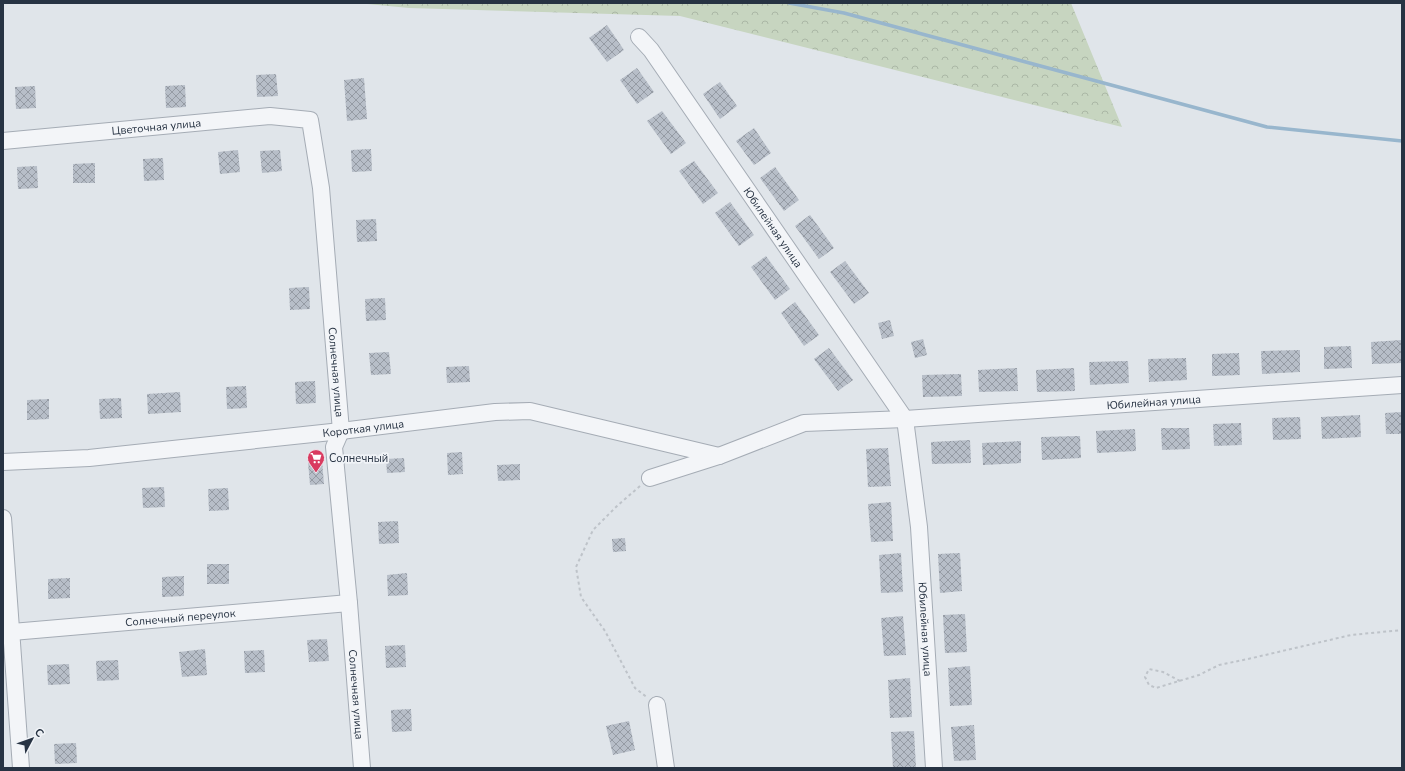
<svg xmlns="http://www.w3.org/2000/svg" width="1405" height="771" viewBox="0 0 1405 771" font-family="'Nunito Sans',sans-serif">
	<defs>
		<pattern id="forest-crowns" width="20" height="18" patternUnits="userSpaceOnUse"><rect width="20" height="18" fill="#c7d5c0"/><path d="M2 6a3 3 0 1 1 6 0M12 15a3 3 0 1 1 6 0" fill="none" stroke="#abb7a6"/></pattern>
		<pattern id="building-cross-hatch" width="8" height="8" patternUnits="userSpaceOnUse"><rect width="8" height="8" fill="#b7bec8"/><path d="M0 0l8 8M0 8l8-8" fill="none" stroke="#959ba4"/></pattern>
	</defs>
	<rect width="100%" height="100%" fill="#e0e5ea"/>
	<polygon fill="url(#forest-crowns)" points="357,3 1071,3 1122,127 680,16 409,8"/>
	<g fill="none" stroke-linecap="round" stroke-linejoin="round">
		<polyline stroke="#98b6cd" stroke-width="3.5" points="789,3 844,13 1267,127 1402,141"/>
	</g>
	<g fill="url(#building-cross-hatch)">
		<polygon points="607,25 624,50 607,62 589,38"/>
		<polygon points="637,68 654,92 637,104 620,80"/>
		<polygon points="276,74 278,96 257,97 256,75"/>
		<polygon points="364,78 367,119 347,121 344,80"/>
		<polygon points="720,82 737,106 720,119 703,94"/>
		<polygon points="185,85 186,107 166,108 165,86"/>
		<polygon points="35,86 36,108 16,109 15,87"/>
		<polygon points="662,111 686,143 671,154 647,121"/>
		<polygon points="754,128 771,153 754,165 736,141"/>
		<polygon points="371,149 372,171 352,172 351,150"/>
		<polygon points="238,150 240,172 220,174 218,152"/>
		<polygon points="280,150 282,171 262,173 260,151"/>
		<polygon points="163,158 164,180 144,181 143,159"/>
		<polygon points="694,161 718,193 703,204 679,171"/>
		<polygon points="95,163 95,183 73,183 73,164"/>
		<polygon points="37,166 38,188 18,189 17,167"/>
		<polygon points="775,167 799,200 784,211 760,178"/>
		<polygon points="730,202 754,235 739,246 715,213"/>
		<polygon points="810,215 834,248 819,259 795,226"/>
		<polygon points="376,219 377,241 357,242 356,220"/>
		<polygon points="766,256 790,289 775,300 751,267"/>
		<polygon points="845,261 869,293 854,304 830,272"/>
		<polygon points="309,287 310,309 290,310 289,288"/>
		<polygon points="385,298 386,320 366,321 365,299"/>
		<polygon points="795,302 819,335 804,346 781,313"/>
		<polygon points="890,320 894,336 882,339 878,323"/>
		<polygon points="923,339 927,355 915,358 911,342"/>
		<polygon points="1402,340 1402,363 1372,364 1371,342"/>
		<polygon points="1351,346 1352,368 1324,369 1324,347"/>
		<polygon points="829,348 853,380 838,391 814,359"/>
		<polygon points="1300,350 1300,372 1262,374 1261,351"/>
		<polygon points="389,352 391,374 371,375 369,353"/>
		<polygon points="1239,353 1240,375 1212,376 1212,354"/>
		<polygon points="1186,358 1187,380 1149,382 1148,359"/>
		<polygon points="1128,361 1129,383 1090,385 1089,362"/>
		<polygon points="469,366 470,382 447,383 446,367"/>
		<polygon points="1017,368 1018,391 979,392 978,370"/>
		<polygon points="1074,368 1075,391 1037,392 1036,370"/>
		<polygon points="961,374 962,396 923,397 922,375"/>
		<polygon points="315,381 316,403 296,404 295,382"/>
		<polygon points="246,386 247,408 227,409 226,387"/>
		<polygon points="180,392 181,412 148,414 147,394"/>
		<polygon points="121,398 122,418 100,419 99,399"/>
		<polygon points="49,399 49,419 27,420 27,400"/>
		<polygon points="1402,412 1402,434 1386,434 1385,413"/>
		<polygon points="1360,415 1361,437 1322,439 1321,417"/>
		<polygon points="1300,417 1301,439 1273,440 1272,418"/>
		<polygon points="1241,423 1242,445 1214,446 1213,424"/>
		<polygon points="1161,428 1189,428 1190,449 1162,450"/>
		<polygon points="1135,429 1136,451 1097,453 1096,431"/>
		<polygon points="1080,436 1081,458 1042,460 1041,437"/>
		<polygon points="970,440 971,463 932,464 931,442"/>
		<polygon points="1021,441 1021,463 983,465 982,443"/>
		<polygon points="888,448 891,486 868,487 866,449"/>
		<polygon points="462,452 463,474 448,475 447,453"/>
		<polygon points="404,458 405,472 387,473 386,459"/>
		<polygon points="322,461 324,484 310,485 308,462"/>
		<polygon points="520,464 520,480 498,481 497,465"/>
		<polygon points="164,487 165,507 143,508 142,488"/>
		<polygon points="228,488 229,510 209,511 208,489"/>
		<polygon points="891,502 893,541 871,542 868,504"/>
		<polygon points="398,521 399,543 379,544 378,522"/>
		<polygon points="625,538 626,551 613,552 612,539"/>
		<polygon points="901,553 903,592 881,593 879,555"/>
		<polygon points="960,553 962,591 940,593 938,554"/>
		<rect x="207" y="564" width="22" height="20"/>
		<polygon points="407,573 408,595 388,596 387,575"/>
		<polygon points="184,576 184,596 162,597 162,577"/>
		<polygon points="70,578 70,598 48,599 48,579"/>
		<polygon points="965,614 967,652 945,653 943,615"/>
		<polygon points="903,616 906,655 884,656 881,618"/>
		<polygon points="327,639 329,661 309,662 307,640"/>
		<polygon points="405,645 406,667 386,668 385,646"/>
		<polygon points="205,649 207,675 182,677 179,652"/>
		<polygon points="264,650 265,672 245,673 244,651"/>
		<polygon points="118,660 119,680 97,681 96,661"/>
		<polygon points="69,664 70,684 48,685 47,665"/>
		<polygon points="970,666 972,705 950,706 948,668"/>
		<polygon points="910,678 912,717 890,718 888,680"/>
		<polygon points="411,709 412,731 392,732 391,710"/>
		<polygon points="629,721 635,750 613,755 606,726"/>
		<polygon points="974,725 976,760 954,761 951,727"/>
		<polygon points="914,731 916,768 893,768 891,732"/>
		<polygon points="76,743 77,763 55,764 54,744"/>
	</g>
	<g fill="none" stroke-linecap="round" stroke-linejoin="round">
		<g stroke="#a5acb5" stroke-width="18">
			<g id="minor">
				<path id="s1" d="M639,37L651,50L905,419L919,527L934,768"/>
				<path id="s2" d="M3,141L270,116L310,120L321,188L341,431L334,447L349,603L362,768"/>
				<path id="s3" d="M3,462L89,458L341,431L495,412L530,411L719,456"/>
				<path id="s4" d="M650,478L719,456L804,423L905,419L1402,385"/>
				<polyline points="3,518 21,768"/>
				<path id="s5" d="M12,632L349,603"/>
				<polyline points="657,705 666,768"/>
			</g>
		</g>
		<g stroke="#bec3c9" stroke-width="2" stroke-dasharray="3 3" stroke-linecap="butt">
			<polyline points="640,486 617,506 593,530 576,567 581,597 605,631 635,688 648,698"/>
			<polyline points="1180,681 1163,672 1149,669 1145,677 1149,685 1156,688 1199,675 1219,665 1248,659 1351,635 1402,630"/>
		</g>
		<use href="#minor" stroke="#f3f5f8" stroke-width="16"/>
	</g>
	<defs>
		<g id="supermarket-pin" transform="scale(0.9)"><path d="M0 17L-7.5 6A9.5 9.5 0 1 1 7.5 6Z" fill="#d93b60" stroke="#f0f3f7"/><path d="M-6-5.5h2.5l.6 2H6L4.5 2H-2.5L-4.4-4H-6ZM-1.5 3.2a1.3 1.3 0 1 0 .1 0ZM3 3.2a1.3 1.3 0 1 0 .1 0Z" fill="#fff"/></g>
	</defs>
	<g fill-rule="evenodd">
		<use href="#supermarket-pin" x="316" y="458"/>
	</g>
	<g text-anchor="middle" stroke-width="3.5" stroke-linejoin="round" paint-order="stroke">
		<g font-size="11" fill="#273343" stroke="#f0f3f7">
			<text dy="4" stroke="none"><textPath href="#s2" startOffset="154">Цветочная улица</textPath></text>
			<text dy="4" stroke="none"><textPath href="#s1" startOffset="233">Юбилейная улица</textPath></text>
			<text dy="4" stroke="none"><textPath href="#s2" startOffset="562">Солнечная улица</textPath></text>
			<text dy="4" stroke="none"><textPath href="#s4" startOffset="514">Юбилейная улица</textPath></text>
			<text dy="4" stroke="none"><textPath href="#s3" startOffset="362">Короткая улица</textPath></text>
			<text dy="4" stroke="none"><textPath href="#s5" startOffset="169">Солнечный переулок</textPath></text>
			<text dy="4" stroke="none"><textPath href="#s1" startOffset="677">Юбилейная улица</textPath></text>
			<text dy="4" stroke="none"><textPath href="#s2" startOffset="887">Солнечная улица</textPath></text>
		</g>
		<g font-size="11" fill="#273343" stroke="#f0f3f7" text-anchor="start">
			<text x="329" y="462">Солнечный</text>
		</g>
	</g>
	<rect width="1405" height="771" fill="none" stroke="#273343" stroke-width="8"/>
	<g transform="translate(32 739) rotate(49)" stroke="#f0f3f7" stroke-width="3" paint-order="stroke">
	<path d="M0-3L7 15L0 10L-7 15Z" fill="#273343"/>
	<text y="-6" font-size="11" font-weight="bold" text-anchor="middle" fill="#273343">С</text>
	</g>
</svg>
